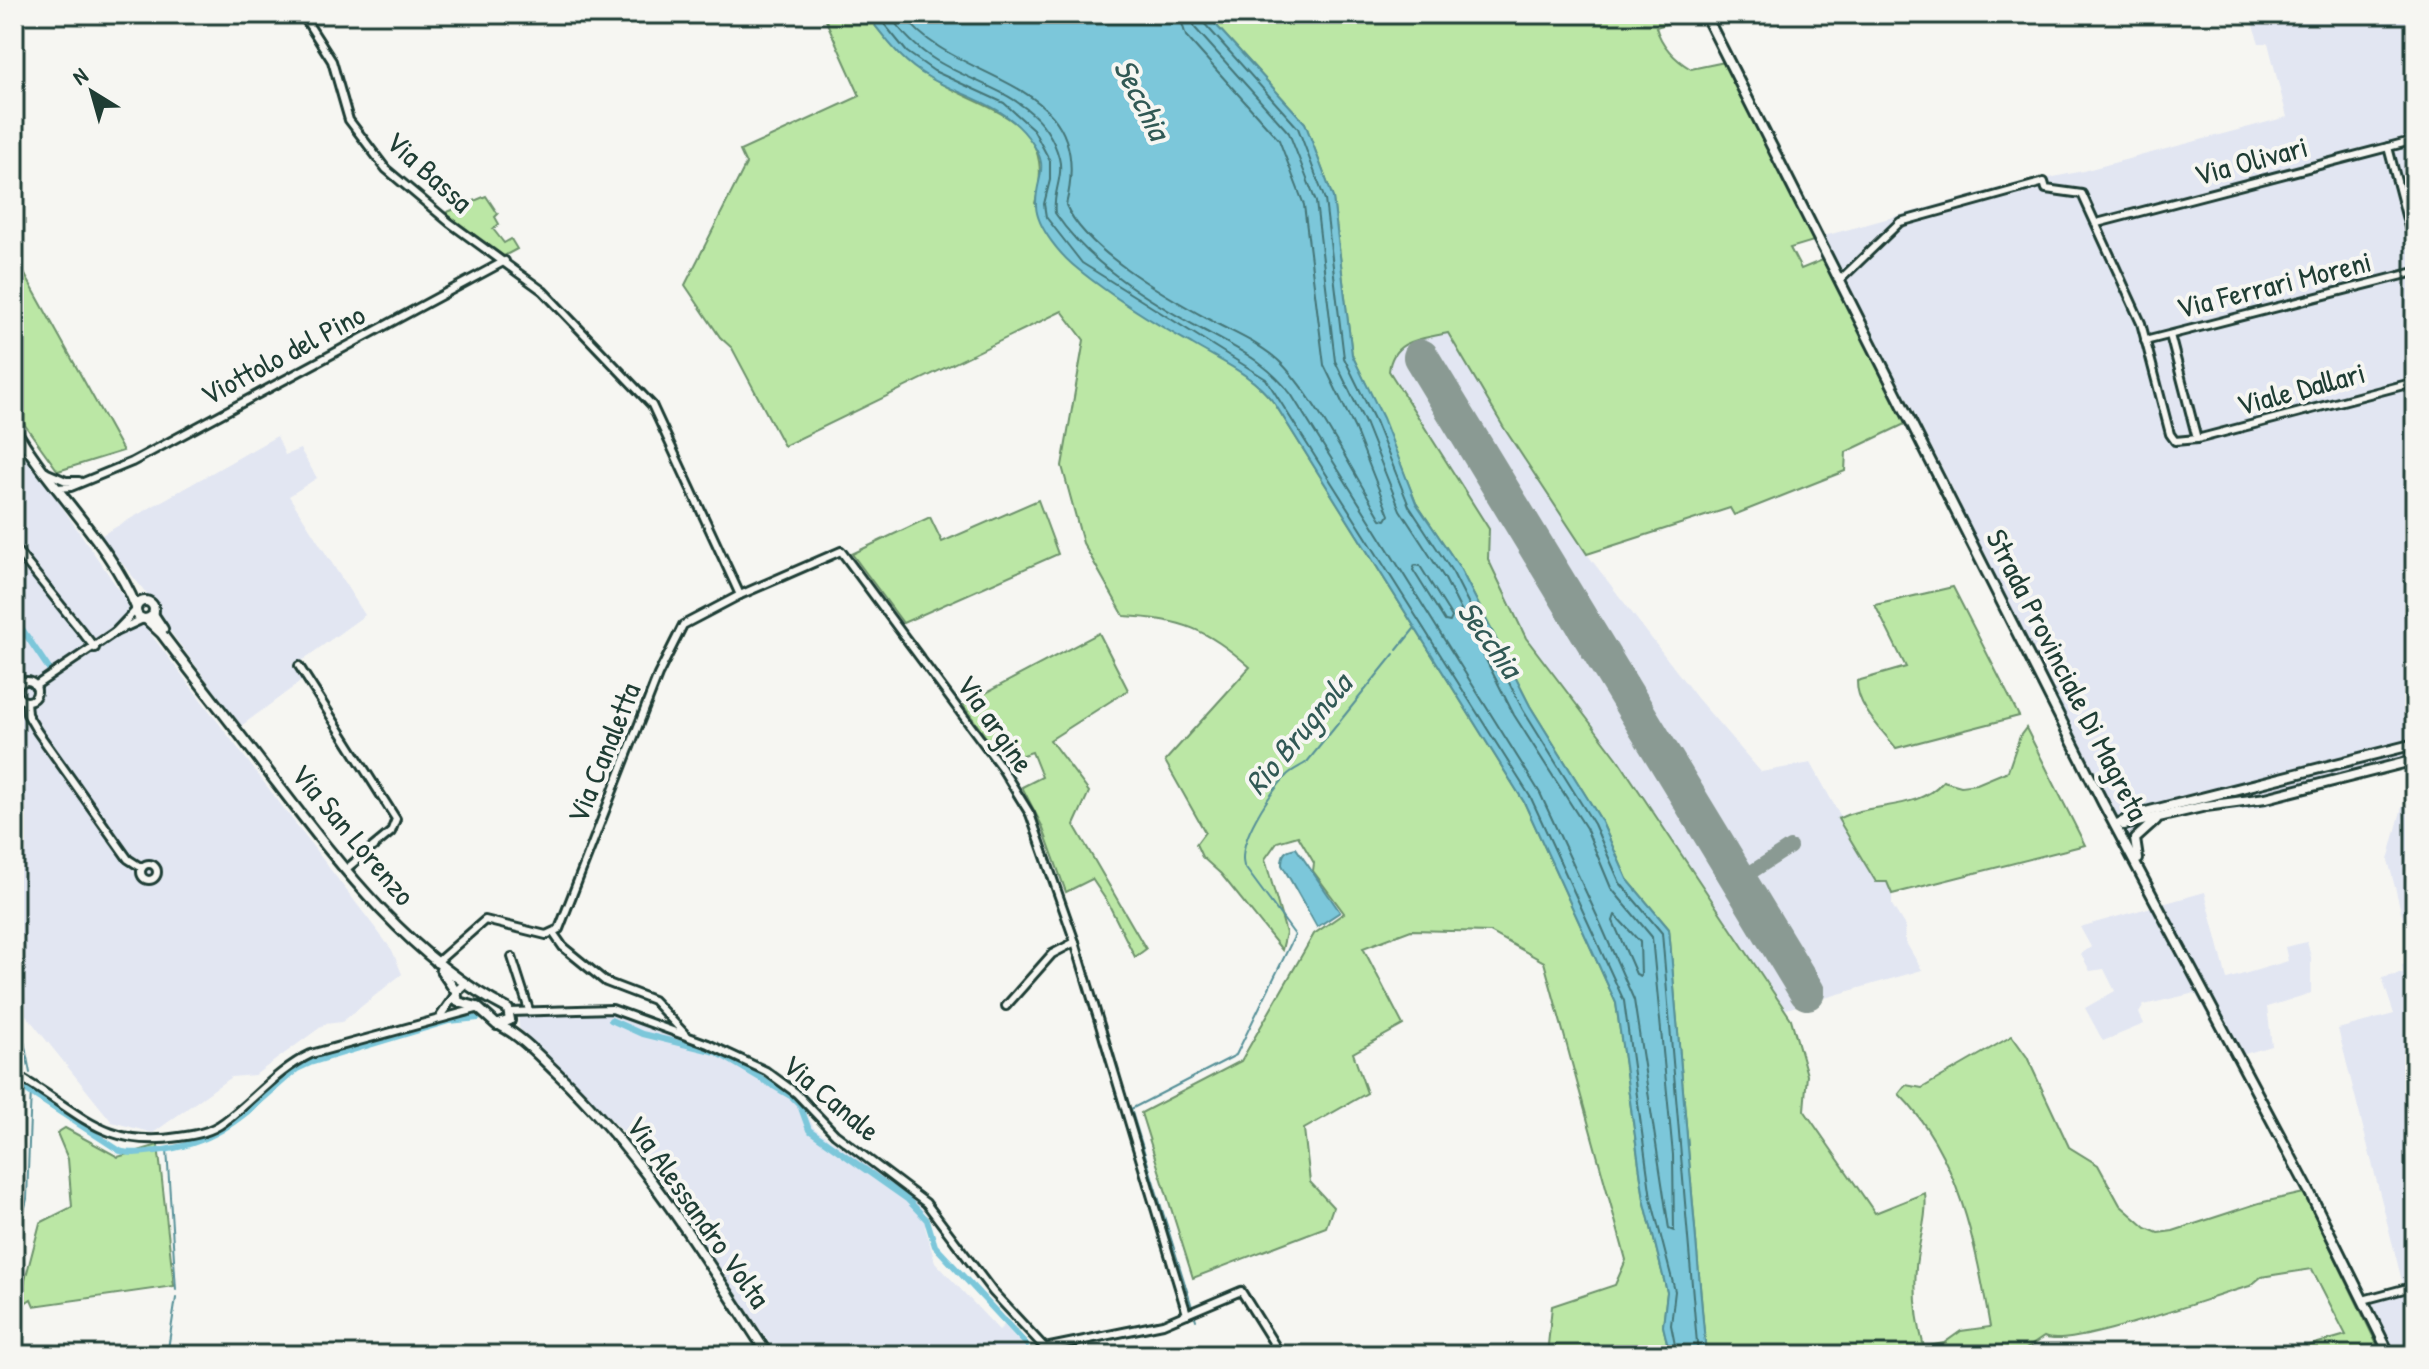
<svg xmlns="http://www.w3.org/2000/svg" width="2429" height="1369" viewBox="0 0 2429 1369" font-family="'Patrick Hand',sans-serif">
	<rect width="100%" height="100%" fill="#f6f6f2"/>
	<filter id="ink" filterUnits="userSpaceOnUse"><feTurbulence type="fractalNoise" baseFrequency=".0125" numOctaves="2"/><feDisplacementMap in="SourceGraphic" scale="16" xChannelSelector="R" yChannelSelector="G"/><feConvolveMatrix kernelMatrix="1 2 1 2 8 2 1 2 1" color-interpolation-filters="sRGB"/></filter>
	<g filter="url(#ink)">
		<g fill="#e2e6f2">
			<polygon points="2249,14 2415,14 2415,766 2258,808 2196,813 2160,823 2120,849 1952,508 1961,505 1824,236 1999,188 2083,171 2287,117 2268,43 2259,43"/>
			<polygon points="1448,332 1504,428 1587,554 1697,698 1761,772 1811,763 1876,881 1887,881 1892,889 1892,905 1905,926 1905,941 1922,970 1783,1010 1617,758 1526,638 1488,559 1488,547 1389,371 1390,358 1400,345"/>
			<polygon points="277,436 285,455 300,449 317,478 289,496 365,615 293,667 303,680 241,726 163,622 155,604 100,536"/>
			<polygon points="14,437 137,616 392,950 402,974 342,1022 325,1024 255,1075 231,1077 153,1133 112,1122 14,1000"/>
			<polygon points="2415,803 2415,1355 2394,1355 2365,1296 2403,1285 2338,1029 2394,1014 2382,978 2403,973 2402,965 2414,962 2388,860 2402,807"/>
			<polygon points="2205,892 2227,979 2288,961 2285,947 2307,942 2311,957 2311,993 2267,1007 2272,1046 2231,1058 2195,993 2144,1005 2139,1013 2144,1024 2103,1041 2085,1008 2115,991 2104,969 2090,971 2081,954 2091,947 2080,927"/>
			<polygon points="605,1011 718,1051 791,1094 802,1104 814,1128 912,1196 931,1221 925,1227 935,1262 999,1330 1004,1325 1032,1355 777,1355 642,1150 519,1028 518,1013"/>
		</g>
		<g fill="#bbe7a5" stroke="#6d926c" stroke-width="2">
			<path d="M823,14H866C885,38 900,58 926,75C980,111 1061,115 1035,203C1060,231 1094,279 1122,300C1172,337 1237,355 1275,404L1524,802L1616,1003L1644,1199L1667,1292L1663,1326L1670,1355H1547L1552,1306L1615,1285L1626,1260L1544,962L1490,932L1411,930L1363,948L1403,1025L1353,1053L1367,1093L1304,1129L1310,1182L1333,1207L1326,1227L1193,1278L1141,1113L1241,1061L1314,934L1344,913L1313,871L1314,863L1298,836L1277,842L1265,859L1286,933L1282,950L1221,874L1202,857L1196,844L1205,832L1165,761L1250,667C1207,629 1182,619 1124,616L1083,543L1062,466L1084,340L1062,311L784,446L732,348L720,337L685,285L746,164L740,151L860,96Z"/>
			<path d="M1206,14H1699L1656,27C1661,45 1675,60 1691,69L1725,62L1817,240L1790,248L1801,269L1825,259L1909,422L1846,452L1845,471L1734,515L1730,508L1587,554L1504,428L1448,333C1422,339 1392,339 1389,371L1489,529L1488,559L1526,638L1617,758L1791,1019L1807,1075L1804,1110L1875,1213L1925,1193C1928,1218 1918,1242 1916,1267C1914,1294 1917,1322 1924,1347L1944,1343L1961,1331L1990,1327C1976,1246 1959,1154 1899,1094L1906,1085L1922,1088L1934,1081L2012,1036L2027,1057L2069,1147L2098,1165L2120,1205L2146,1228L2158,1233L2173,1231L2259,1203L2304,1193L2382,1355H2291L2290,1351L2346,1335L2312,1269L2261,1277L2250,1286C2213,1296 2070,1350 2044,1337L2017,1355H1706L1669,929L1627,879L1601,820L1530,706L1460,568L1416,503L1382,418L1352,355L1333,198L1305,123Z"/>
			<polygon points="486,196 498,214 495,217 499,224 493,229 504,243 511,239 517,249 504,256 445,213"/>
			<polygon points="14,255 123,451 58,471 14,410"/>
			<polygon points="1038,500 1058,554 903,623 852,554 930,517 942,542"/>
			<path d="M1953,587L2019,716L1896,748C1882,730 1856,706 1857,681L1906,667L1875,605Z"/>
			<polygon points="1099,633 1128,690 1050,740 1089,792 1074,825 1146,949 1135,957 1108,903 1092,879 1066,892 1042,826 1022,787 1042,777 1032,752 1003,761 963,705"/>
			<path d="M2026,728L2085,845L1892,894L1887,882H1876L1838,819C1871,801 1918,812 1943,781L1961,786L1977,784L2008,771L2020,736Z"/>
			<polygon points="65,1128 118,1157 158,1145 174,1286 34,1306 31,1299 22,1305 19,1303 40,1223 72,1207 68,1159 57,1133"/>
		</g>
		<g fill="#7bc7da" stroke="#569098" stroke-width="2">
			<path d="M866,14H1206L1305,123L1333,198L1352,355L1383,418L1416,503L1460,568L1530,706L1601,820L1627,879L1669,929L1706,1355H1670L1663,1326L1667,1292L1644,1199L1616,1003L1524,802L1275,404C1252,374 1224,363 1192,344C1154,323 1114,298 1079,270C1062,257 1037,228 1036,206C1035,176 1053,169 1028,137C1003,104 964,97 930,78C901,62 886,39 866,14Z"/>
			<path d="M1296,848L1340,912L1317,927L1282,865C1282,853 1285,850 1296,848Z"/>
		</g>
		<g fill="none" stroke-linecap="round" stroke-linejoin="round">
			<g stroke="#447476" stroke-width="2">
				<polyline points="876,14 907,52 934,71 1004,103 1033,129 1050,161 1050,180 1044,204 1046,217 1082,263 1266,379 1531,798 1624,1001 1651,1198 1675,1291 1671,1325 1677,1355"/>
				<path d="M889,14C902,34 916,48 937,61C982,88 1044,98 1059,158C1064,177 1052,194 1055,213C1089,264 1149,301 1203,330C1238,349 1266,362 1291,394L1540,793L1597,916L1634,1000L1669,1229L1674,1231L1673,1155L1652,937L1611,888L1586,828L1514,715L1445,579L1400,510L1366,425L1335,361L1316,202L1289,133L1195,28L1191,14"/>
				<path d="M903,14C955,88 1099,73 1066,205C1085,250 1166,296 1208,319C1233,333 1261,343 1282,364C1317,400 1354,474 1381,519L1386,520L1389,515L1355,429L1324,365L1304,205L1279,140L1186,36L1179,14"/>
				<polyline points="1201,14 1203,22 1298,128 1325,200 1344,358 1375,421 1409,506 1453,573 1523,710 1594,824 1620,883 1662,933 1698,1355"/>
				<polygon points="1415,565 1420,566 1452,617 1450,622 1445,621 1413,570"/>
				<polygon points="1615,915 1640,942 1641,976 1636,974 1613,921"/>
			</g>
			<g stroke="#569098" stroke-width="2">
				<polyline points="1397,650 1414,629"/>
				<polyline points="14,1012 20,1020 30,1073"/>
				<polyline points="167,1149 176,1290"/>
				<polyline points="14,1251 27,1199 31,1088"/>
				<path d="M1196,1320L1131,1109L1236,1055L1295,935L1244,866C1237,841 1269,795 1286,776C1291,770 1300,767 1307,762L1394,654"/>
				<polyline points="167,1355 176,1298"/>
			</g>
			<g stroke="#7bc7da" stroke-width="6">
				<polyline points="14,617 49,669"/>
				<polyline points="611,1020 642,1034 716,1052 792,1097 800,1105 809,1130 907,1199 927,1220 935,1246 1027,1345"/>
				<path d="M14,1082L120,1151C132,1155 144,1152 156,1151C223,1143 248,1110 297,1069L310,1063L449,1021L478,1018"/>
			</g>
			<polyline stroke="#8a9a93" stroke-width="14" points="1739,880 1790,847"/>
			<polyline stroke="#8a9a93" stroke-width="36" points="1421,357 1807,992"/>
			<g stroke="#1f3d34" stroke-width="12">
				<g id="street">
					<polyline points="302,14 332,61 349,120 386,169 450,223 543,291 652,405 740,595"/>
					<polyline points="2388,147 2415,250"/>
					<polyline points="2097,223 2415,140"/>
					<polyline points="1840,280 1900,222 2044,182 2046,189 2082,194 2141,323 2170,434 2175,441 2197,439 2415,382"/>
					<polyline points="2170,335 2197,439"/>
					<polyline points="2145,341 2415,272"/>
					<polyline points="45,472 66,481 79,481"/>
					<polyline points="57,488 71,487 132,462 505,261"/>
					<polyline points="14,547 95,648"/>
					<polyline points="136,610 115,632 143,619"/>
					<polyline points="299,666 396,819 391,832 345,870"/>
					<polyline points="14,670 23,682"/>
					<circle cx="27" cy="691" r="10"/>
					<polyline points="35,686 115,632"/>
					<polyline points="26,701 27,714 37,731 128,859 142,868"/>
					<circle cx="149" cy="872" r="8"/>
					<polyline points="554,934 563,947 606,982 653,1000 684,1033"/>
					<polyline points="512,957 529,1010"/>
					<polyline points="436,963 485,920 546,935 559,929 658,675 683,625 740,595 841,551 1001,767 1030,814 1075,942 1187,1314"/>
					<polyline points="1006,1006 1052,954 1075,942"/>
					<polyline points="510,1012 612,1009 708,1044 766,1071 796,1093 835,1134 926,1203 993,1292 1045,1348"/>
					<polyline points="441,1015 455,995"/>
					<path d="M14,1074C77,1108 101,1150 179,1137C195,1135 211,1132 224,1122C254,1100 277,1070 311,1054L476,1009"/>
					<polyline points="2363,1300 2415,1286"/>
					<polyline points="1045,1348 1163,1324 1241,1291 1281,1355"/>
				</g>
			</g>
			<g stroke="#1f3d34" stroke-width="14">
				<g id="secondary">
					<polyline points="1705,14 2103,803 2308,1189 2390,1355"/>
					<path d="M14,427C48,487 112,545 136,607"/>
					<circle cx="145" cy="610" r="9"/>
					<polyline points="153,614 163,629"/>
					<path d="M146,619L162,634C195,678 230,721 263,765C333,856 405,956 508,1009L510,1020L497,1025L477,1007L458,1002L456,992L465,984"/>
					<polyline points="2115,825 2142,813 2415,744"/>
					<polyline points="2124,825 2206,806 2266,798 2415,760"/>
					<polyline points="2138,859 2135,839 2156,820"/>
					<polyline points="441,970 456,992"/>
					<path d="M501,1026C522,1037 539,1056 557,1073C643,1155 703,1255 768,1355"/>
				</g>
			</g>
			<use href="#street" stroke="#f6f6f2" stroke-width="6"/>
			<use href="#secondary" stroke="#f6f6f2" stroke-width="8"/>
		</g>
	</g>
	<g text-anchor="middle" stroke-width="8" stroke-linejoin="round" paint-order="stroke">
		<g font-size="30" fill="#1f3d34" stroke="#f6f6f2">
			<text transform="translate(2251 161) rotate(-15)" y="10">Via Olivari</text>
			<text transform="translate(429 172) rotate(42)" y="10">Via Bassa</text>
			<text transform="translate(2274 285) rotate(-14)" y="10">Via Ferrari Moreni</text>
			<text transform="translate(283 355) rotate(-28)" y="10">Viottolo del Pino</text>
			<text transform="translate(2301 389) rotate(-15)" y="10">Viale Dallari</text>
			<text transform="translate(2067 675) rotate(63)" y="10">Strada Provinciale Di Magreta</text>
			<text transform="translate(995 724) rotate(55)" y="10">Via argine</text>
			<text transform="translate(604 753) rotate(-68)" y="10">Via Canaletta</text>
			<text transform="translate(353 835) rotate(50)" y="10">Via San Lorenzo</text>
			<text transform="translate(831 1098) rotate(40)" y="10">Via Canale</text>
			<text transform="translate(698 1212) rotate(55)" y="10">Via Alessandro Volta</text>
		</g>
		<g font-size="32" font-style="italic" fill="#315955" stroke="#f6f6f2">
			<text transform="translate(1142 99) rotate(63)" y="11">Secchia</text>
			<text transform="translate(1490 639) rotate(54)" y="11">Secchia</text>
			<text transform="translate(1298 734) rotate(-50)" y="11">Rio Brugnola</text>
		</g>
	</g>
	<rect width="2429" height="1369" fill="none" stroke="#f6f6f2" stroke-width="48"/>
	<rect x="24" y="24" width="2381" height="1321" fill="none" stroke="#1f3d34" stroke-width="3" filter="url(#ink)"/>
	<g transform="translate(92 92) rotate(323)" stroke="#f6f6f2" stroke-width="6" paint-order="stroke">
	<path d="M0-6L14 30L0 20L-14 30Z" fill="#1f3d34"/>
	<text y="-12" font-size="22" font-weight="bold" text-anchor="middle" fill="#1f3d34">N</text>
	</g>
</svg>
